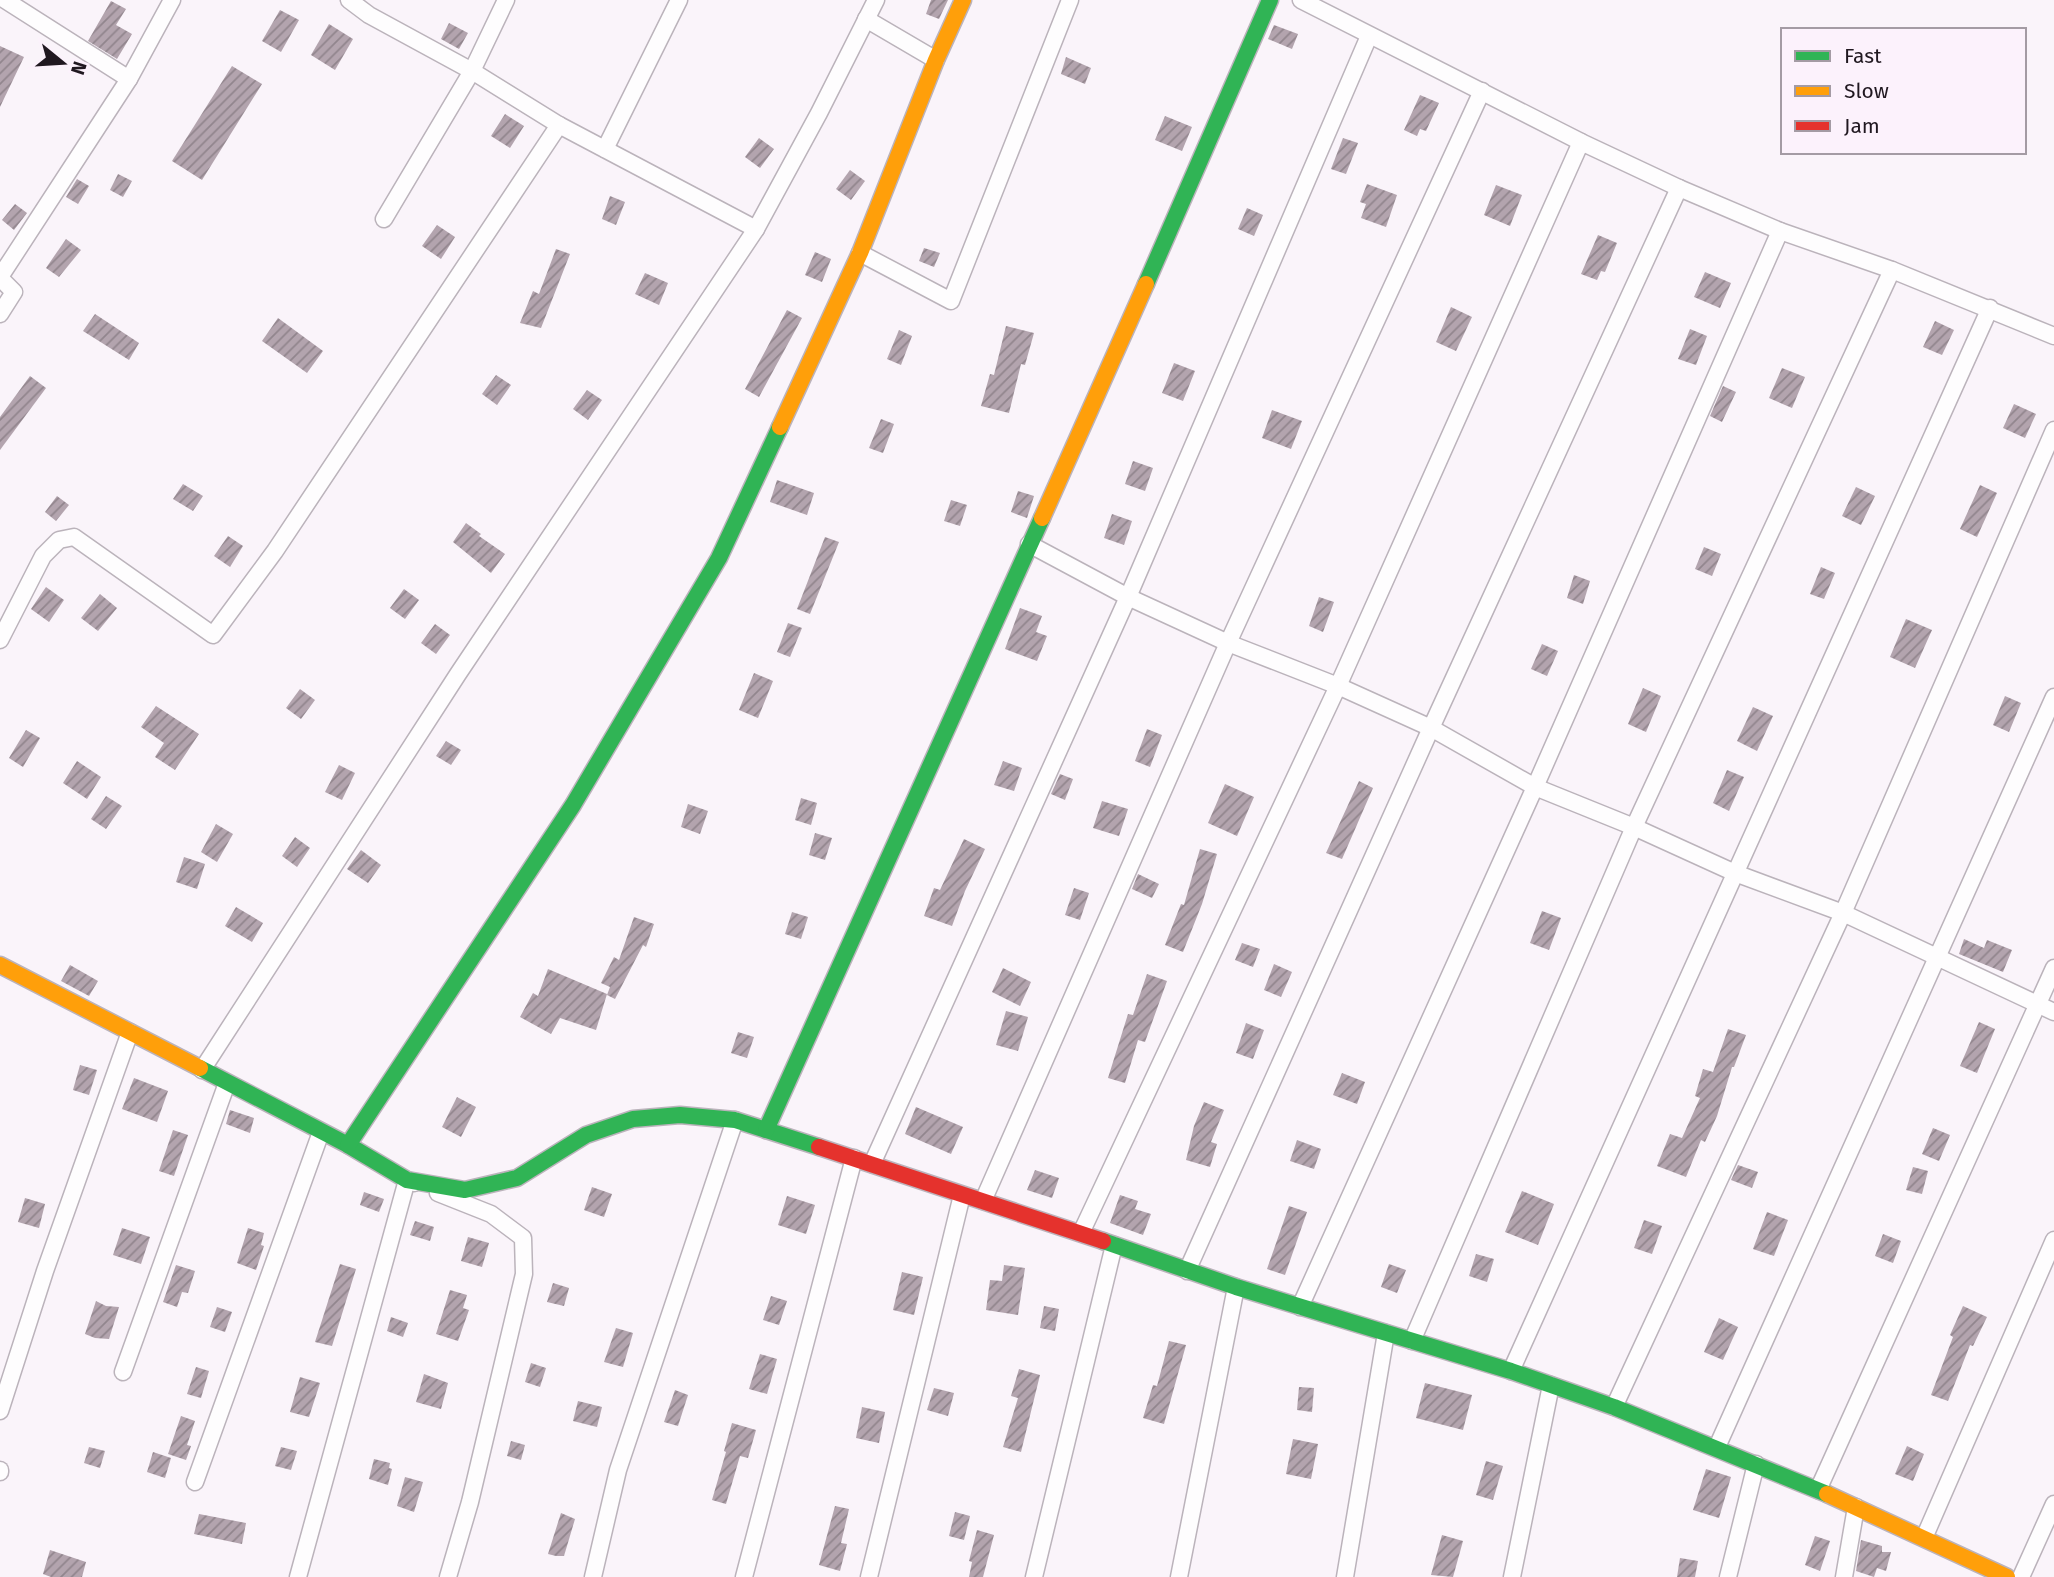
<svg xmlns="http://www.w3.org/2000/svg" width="2054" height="1577" viewBox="0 0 2054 1577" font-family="'Fira Sans',sans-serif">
	<defs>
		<pattern id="building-hatch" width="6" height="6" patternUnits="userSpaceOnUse" patternTransform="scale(1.75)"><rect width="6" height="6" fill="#b3a4ae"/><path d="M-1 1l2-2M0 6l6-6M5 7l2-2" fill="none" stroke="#91858d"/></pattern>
	</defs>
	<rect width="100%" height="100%" fill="#faf4fa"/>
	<g fill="url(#building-hatch)">
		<polygon points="931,0 948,0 939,19 926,14"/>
		<polygon points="111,1 126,9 116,25 132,34 117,59 88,41"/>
		<polygon points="280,10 299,20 281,52 262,41"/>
		<polygon points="449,23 468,33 459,49 441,39"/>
		<polygon points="329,24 353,39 335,70 311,55"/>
		<polygon points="1274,25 1298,34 1292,49 1268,39"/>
		<polygon points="0,46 24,57 0,107"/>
		<polygon points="1066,57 1091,68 1085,84 1061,74"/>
		<polygon points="232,66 262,84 202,180 172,161"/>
		<polygon points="1420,95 1439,103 1426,131 1420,129 1417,136 1404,130"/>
		<polygon points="505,114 524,126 510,148 491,136"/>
		<polygon points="1165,116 1192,127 1182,151 1155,140"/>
		<polygon points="759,138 774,149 760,168 745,157"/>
		<polygon points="1343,138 1358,143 1346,174 1331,169"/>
		<polygon points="850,170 865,181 851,200 836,189"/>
		<polygon points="118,174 132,181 123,197 110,190"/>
		<polygon points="77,179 89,186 78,204 66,197"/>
		<polygon points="1367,184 1397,195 1386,227 1361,218 1366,204 1360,202"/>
		<polygon points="1496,185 1522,195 1510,226 1484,215"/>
		<polygon points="610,196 625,202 616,225 602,219"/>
		<polygon points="15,204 27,213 14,230 2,220"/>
		<polygon points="1247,208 1263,215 1254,236 1238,229"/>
		<polygon points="437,225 455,237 441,259 422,246"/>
		<polygon points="1598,235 1617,243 1605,272 1601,271 1597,280 1581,274"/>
		<polygon points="66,239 81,250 59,277 46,268"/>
		<polygon points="924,248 940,253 934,267 919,261"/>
		<polygon points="556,249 570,254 541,328 520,323 533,291 539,294"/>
		<polygon points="815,252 831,259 822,282 805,275"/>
		<polygon points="1705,272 1731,283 1720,308 1694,297"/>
		<polygon points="645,273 668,283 659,305 635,294"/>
		<polygon points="1451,307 1472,317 1456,351 1436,342"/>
		<polygon points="787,310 802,318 759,397 745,389"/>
		<polygon points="95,314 139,343 129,360 83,331"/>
		<polygon points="278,318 323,351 307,373 262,341"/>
		<polygon points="1935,321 1954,330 1942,355 1923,347"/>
		<polygon points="1006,326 1034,333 1025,365 1021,364 1009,413 981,406 990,374 994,375"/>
		<polygon points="1690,329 1707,336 1696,365 1678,359"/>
		<polygon points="899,330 912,336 901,365 887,359"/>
		<polygon points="1174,363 1195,371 1183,401 1162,393"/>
		<polygon points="1782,368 1805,377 1792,408 1769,398"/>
		<polygon points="496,375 511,385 497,405 482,394"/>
		<polygon points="30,376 46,388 0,450 0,417"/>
		<polygon points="1723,386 1736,392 1722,422 1710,416"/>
		<polygon points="587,390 602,400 588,420 573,409"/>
		<polygon points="2014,404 2036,414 2025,438 2003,428"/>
		<polygon points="1272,410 1302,421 1291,449 1262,438"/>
		<polygon points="881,419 894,424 883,453 869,448"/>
		<polygon points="1133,461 1153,468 1145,491 1125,484"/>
		<polygon points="777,480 814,493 807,515 770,502"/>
		<polygon points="183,484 203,496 193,511 173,499"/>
		<polygon points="1980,485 1997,493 1977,537 1960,529"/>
		<polygon points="1856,487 1875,496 1861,525 1842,516"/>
		<polygon points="1018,491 1034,496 1027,518 1011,512"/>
		<polygon points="57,496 69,505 56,521 45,512"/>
		<polygon points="951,500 967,505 960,526 944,521"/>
		<polygon points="1112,514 1132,521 1124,545 1104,538"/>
		<polygon points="466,523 481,534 479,536 505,554 491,573 453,542"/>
		<polygon points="228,536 243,546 230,567 214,556"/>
		<polygon points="825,537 839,542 810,614 797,609"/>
		<polygon points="1704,547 1721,554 1712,576 1695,569"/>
		<polygon points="1821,567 1835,573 1824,599 1810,594"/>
		<polygon points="1574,575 1590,581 1583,604 1567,598"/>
		<polygon points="46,587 64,600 49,622 31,609"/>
		<polygon points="404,589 419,600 405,619 390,608"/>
		<polygon points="100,594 117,608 98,631 81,618"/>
		<polygon points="1319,597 1334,602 1323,632 1309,626"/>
		<polygon points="1020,608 1042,616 1036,632 1047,636 1037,661 1005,649"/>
		<polygon points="1906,619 1932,630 1915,668 1890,657"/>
		<polygon points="788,623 802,628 790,657 777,652"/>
		<polygon points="435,624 450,635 436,654 421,643"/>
		<polygon points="1542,644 1558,651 1547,676 1531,669"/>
		<polygon points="754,673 773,681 758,718 739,710"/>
		<polygon points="1643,688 1661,696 1646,732 1628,724"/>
		<polygon points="300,689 315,700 301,719 286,708"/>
		<polygon points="2005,696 2021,703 2009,732 1993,725"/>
		<polygon points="156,706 199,734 175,770 155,757 164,743 141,727"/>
		<polygon points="1753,707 1773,716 1757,751 1737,741"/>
		<polygon points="1147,729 1162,735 1150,767 1135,761"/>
		<polygon points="26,730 40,738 23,767 9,758"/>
		<polygon points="446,741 461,750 451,765 436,756"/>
		<polygon points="77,761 101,777 87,799 63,783"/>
		<polygon points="1003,761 1022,768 1014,791 994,785"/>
		<polygon points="339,765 355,773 342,800 325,792"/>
		<polygon points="1727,770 1744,777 1729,811 1713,803"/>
		<polygon points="1060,774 1073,779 1065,800 1051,794"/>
		<polygon points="1359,781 1373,788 1342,859 1326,853"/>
		<polygon points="1225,784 1254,797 1237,836 1208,823"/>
		<polygon points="106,796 122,806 106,829 91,819"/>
		<polygon points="801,798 817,803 811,825 795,820"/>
		<polygon points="1102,801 1128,809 1119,836 1093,828"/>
		<polygon points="688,804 708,811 700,834 681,827"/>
		<polygon points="216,824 233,834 217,862 201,852"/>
		<polygon points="815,833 832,838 825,860 809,855"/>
		<polygon points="295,837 310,848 297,867 282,856"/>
		<polygon points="964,839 985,849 965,891 952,926 924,916 934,888 940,890"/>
		<polygon points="1200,849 1217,854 1202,904 1183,952 1165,945 1181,904 1184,905"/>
		<polygon points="361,850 381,865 368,883 347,869"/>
		<polygon points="184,857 205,864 197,889 176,882"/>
		<polygon points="1138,874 1159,884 1152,898 1132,889"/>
		<polygon points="1074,888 1089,893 1080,920 1065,915"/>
		<polygon points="236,907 263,923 252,942 225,926"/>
		<polygon points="1542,911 1561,918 1549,950 1530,943"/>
		<polygon points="792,912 808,917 801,939 785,934"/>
		<polygon points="634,917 654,924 646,947 643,945 615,999 607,995 610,987 601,983 614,957 619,960"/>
		<polygon points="1964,939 1984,948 1987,940 2012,950 2003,972 1959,954"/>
		<polygon points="1242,943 1260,949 1253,967 1235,960"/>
		<polygon points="1274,964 1292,972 1281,997 1264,990"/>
		<polygon points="70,965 98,981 89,996 61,981"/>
		<polygon points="1003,968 1031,982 1020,1006 992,992"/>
		<polygon points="548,969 607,994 596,1030 560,1018 551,1034 520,1017 533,993 538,996"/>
		<polygon points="1147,974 1167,981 1145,1042 1138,1040 1125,1083 1108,1078 1128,1014 1133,1015"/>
		<polygon points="1006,1011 1028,1017 1018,1051 996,1045"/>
		<polygon points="1979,1022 1995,1029 1977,1073 1960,1066"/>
		<polygon points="1246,1023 1264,1030 1253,1059 1236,1053"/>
		<polygon points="1728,1029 1746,1035 1734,1067 1732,1067 1717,1116 1705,1142 1701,1140 1686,1177 1657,1166 1670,1134 1682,1138 1700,1098 1695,1096 1703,1069 1713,1072"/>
		<polygon points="738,1032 754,1037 747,1058 731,1053"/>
		<polygon points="80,1065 97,1070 89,1095 73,1090"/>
		<polygon points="1342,1073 1365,1082 1357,1104 1333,1095"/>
		<polygon points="134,1078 168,1091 157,1122 122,1109"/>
		<polygon points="457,1097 476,1107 461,1137 442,1127"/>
		<polygon points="1204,1102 1224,1110 1211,1142 1217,1144 1210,1167 1186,1160 1194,1126"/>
		<polygon points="916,1107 963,1127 951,1154 905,1134"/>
		<polygon points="230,1110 254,1118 250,1133 226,1124"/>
		<polygon points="1933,1128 1950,1135 1939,1161 1922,1154"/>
		<polygon points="173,1130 188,1135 174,1176 159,1171"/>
		<polygon points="1297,1140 1321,1149 1314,1169 1290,1161"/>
		<polygon points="1738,1165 1758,1172 1752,1188 1731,1180"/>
		<polygon points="1913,1167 1928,1171 1922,1194 1906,1190"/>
		<polygon points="1035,1170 1059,1178 1052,1198 1027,1190"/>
		<polygon points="592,1187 612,1194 604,1217 584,1210"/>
		<polygon points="1522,1191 1554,1204 1538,1245 1505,1232"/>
		<polygon points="364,1192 384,1199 379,1212 360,1205"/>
		<polygon points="1120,1195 1138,1201 1135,1209 1151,1214 1143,1235 1110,1223"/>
		<polygon points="787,1196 815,1205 806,1234 778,1225"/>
		<polygon points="25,1198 45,1204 39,1228 18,1222"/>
		<polygon points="1289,1206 1307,1212 1285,1275 1267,1269"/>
		<polygon points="1767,1212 1788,1220 1774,1256 1753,1249"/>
		<polygon points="1644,1220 1662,1226 1652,1254 1634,1248"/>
		<polygon points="415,1221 434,1227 430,1241 410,1235"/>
		<polygon points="122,1228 150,1237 141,1264 113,1255"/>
		<polygon points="248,1228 264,1233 261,1245 264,1246 256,1270 237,1263"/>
		<polygon points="1883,1234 1901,1241 1893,1263 1875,1256"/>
		<polygon points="468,1237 489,1243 482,1267 461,1261"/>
		<polygon points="1476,1254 1494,1259 1487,1282 1469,1276"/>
		<polygon points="340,1264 356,1269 332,1346 315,1342"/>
		<polygon points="1389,1264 1406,1270 1397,1293 1381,1287"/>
		<polygon points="176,1265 195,1271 188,1293 182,1292 177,1307 163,1302"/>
		<polygon points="1004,1265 1025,1268 1018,1315 986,1310 990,1280 1002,1281"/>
		<polygon points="902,1272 923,1277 914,1315 893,1310"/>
		<polygon points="553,1283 569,1288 564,1306 547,1302"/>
		<polygon points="450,1290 467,1295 463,1308 469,1310 458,1341 436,1334"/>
		<polygon points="771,1296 787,1301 779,1325 763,1320"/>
		<polygon points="96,1301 106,1306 119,1307 109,1339 95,1338 85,1334"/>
		<polygon points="1044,1306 1059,1309 1055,1331 1040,1328"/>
		<polygon points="1963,1306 1987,1317 1973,1346 1970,1345 1948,1401 1931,1395 1953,1337 1950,1335"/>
		<polygon points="217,1307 232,1312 225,1332 210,1327"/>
		<polygon points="391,1317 408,1323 403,1337 387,1331"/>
		<polygon points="1719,1318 1738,1327 1723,1360 1704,1352"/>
		<polygon points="616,1328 633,1333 623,1367 604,1362"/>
		<polygon points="1169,1341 1186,1345 1164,1424 1143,1418 1153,1385 1157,1386"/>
		<polygon points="760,1354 777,1359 767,1394 749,1389"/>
		<polygon points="531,1363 546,1368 540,1387 525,1382"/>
		<polygon points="196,1367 209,1371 201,1398 187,1394"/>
		<polygon points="1019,1369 1040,1375 1021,1452 1003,1447 1018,1398 1011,1396"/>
		<polygon points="424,1374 448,1383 441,1409 416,1402"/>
		<polygon points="300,1377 320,1383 309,1417 290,1412"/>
		<polygon points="1425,1383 1472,1395 1463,1430 1416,1418"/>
		<polygon points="1299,1387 1314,1388 1312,1412 1297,1410"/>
		<polygon points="934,1388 954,1393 948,1416 927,1410"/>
		<polygon points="675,1390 688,1395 678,1426 664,1422"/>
		<polygon points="578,1401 602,1407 597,1427 573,1421"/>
		<polygon points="862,1407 885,1412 879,1443 856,1438"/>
		<polygon points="181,1416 195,1421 187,1445 191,1446 186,1460 168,1454"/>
		<polygon points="732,1423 756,1430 748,1458 740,1456 726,1504 712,1500 726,1452 724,1451"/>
		<polygon points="1293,1439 1318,1444 1311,1479 1286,1474"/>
		<polygon points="511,1441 525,1445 521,1460 507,1456"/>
		<polygon points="1907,1446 1924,1454 1913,1481 1895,1474"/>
		<polygon points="89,1447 105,1451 100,1468 84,1463"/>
		<polygon points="281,1447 297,1451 291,1470 275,1466"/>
		<polygon points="153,1452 171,1458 165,1478 147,1472"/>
		<polygon points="374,1459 390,1463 389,1468 392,1469 388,1485 369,1479"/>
		<polygon points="1486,1461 1503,1466 1493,1500 1476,1495"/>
		<polygon points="1706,1469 1731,1477 1719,1518 1693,1510"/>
		<polygon points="405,1477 423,1482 414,1512 397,1506"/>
		<polygon points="835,1506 849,1509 841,1543 847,1544 840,1571 819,1565"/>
		<polygon points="955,1512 970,1516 964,1540 949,1536"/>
		<polygon points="561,1513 575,1519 564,1556 556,1556 548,1554"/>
		<polygon points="199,1514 246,1523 242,1544 194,1534"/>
		<polygon points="977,1530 994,1535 983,1577 969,1577 972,1562 969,1561"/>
		<polygon points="1442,1535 1463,1541 1453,1577 1431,1575"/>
		<polygon points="1815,1536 1830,1541 1820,1571 1805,1565"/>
		<polygon points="1861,1540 1882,1546 1882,1552 1891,1552 1886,1571 1877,1568 1874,1577 1856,1571"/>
		<polygon points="50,1550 86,1562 82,1577 51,1577 43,1574"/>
		<polygon points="1680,1558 1698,1561 1695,1577 1677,1577"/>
	</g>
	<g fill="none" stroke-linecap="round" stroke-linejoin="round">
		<g stroke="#bbb3bb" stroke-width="19">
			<g id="street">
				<polyline points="5,0 129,79"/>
				<polyline points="349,0 369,15 472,71 559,125 756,229"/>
				<polyline points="1301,0 1581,142 1679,188 1780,231 1892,270 2054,336"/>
				<polyline points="866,19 936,60"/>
				<polyline points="605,149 679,0"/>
				<polyline points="384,219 472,71 506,0"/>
				<polyline points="860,253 951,301 1070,0"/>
				<polyline points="0,277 129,79 172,0"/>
				<polyline points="0,278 14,292 0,314"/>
				<polyline points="1029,544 1128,597 1228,643 1338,686 1431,728 1535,787 1634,827 1735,873 1843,913 2054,1012"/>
				<polyline points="0,640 43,556 59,540 74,537 213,635 275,551 559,125"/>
				<polyline points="202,1070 458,674 756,229 819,113 876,0"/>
				<polyline points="872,1164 1128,597 1369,36"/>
				<polyline points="438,1193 491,1214 523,1238 524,1274 470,1502 448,1577"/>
				<polyline points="983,1201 1228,643 1482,91"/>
				<polyline points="1081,1233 1338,686 1581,142"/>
				<polyline points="1187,1271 1431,728 1679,188"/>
				<polyline points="1300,1307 1535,787 1780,231"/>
				<polyline points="1412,1341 1634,827 1892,270"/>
				<polyline points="1511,1371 1990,308"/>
				<polyline points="123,1372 227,1083"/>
				<polyline points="1614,1407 1843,913 2054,430"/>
				<polyline points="0,1411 45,1271 130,1032"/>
				<polyline points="1717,1447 2054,697"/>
				<polyline points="0,1470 0,1472"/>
				<polyline points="195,1482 321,1132"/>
				<polyline points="1818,1490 2054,968"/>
				<polyline points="1924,1538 2054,1240"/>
				<polyline points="298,1577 407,1180 414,1183"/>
				<polyline points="593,1577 618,1470 735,1120"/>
				<polyline points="744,1577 854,1158"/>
				<polyline points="869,1577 962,1195"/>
				<polyline points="1034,1577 1114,1245"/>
				<polyline points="1179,1577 1236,1287"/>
				<polyline points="1345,1577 1386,1333"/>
				<polyline points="1512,1577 1551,1385"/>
				<polyline points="1728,1577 1756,1464"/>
				<polyline points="1844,1577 1856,1507"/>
				<polyline points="2021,1577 2054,1504"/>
			</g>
		</g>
		<g stroke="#bbb3bb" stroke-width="19">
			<g id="fast">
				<polyline points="1146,284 1270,0"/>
				<polyline points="200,1068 348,1145 407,1180 465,1190 517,1178 586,1135 633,1119 680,1115 735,1120 819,1147"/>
				<polyline points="766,1130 1042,518"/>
				<polyline points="348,1145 573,805 719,558 780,427"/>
				<polyline points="1103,1241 1236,1287 1511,1371 1614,1407 1827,1494"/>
			</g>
		</g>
		<g stroke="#bbb3bb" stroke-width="19">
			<g id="slow">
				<polyline points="780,427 860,253 936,60 963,0"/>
				<polyline points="1042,518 1146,284"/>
				<polyline points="0,965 200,1068"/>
				<polyline points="1827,1494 2007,1577"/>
			</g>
		</g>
		<g stroke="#bbb3bb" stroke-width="19">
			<polyline id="jam" points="819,1147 1103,1241"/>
		</g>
		<use href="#street" stroke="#fefdfe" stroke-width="16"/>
		<use href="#fast" stroke="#30b455" stroke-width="16"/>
		<use href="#slow" stroke="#ff9f0a" stroke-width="16"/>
		<use href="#jam" stroke="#e5322d" stroke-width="16"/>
	</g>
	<rect x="1781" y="28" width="245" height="126" fill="#fcf2fc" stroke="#a49ba4" stroke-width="2"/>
	<rect x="1795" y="51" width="35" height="10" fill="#30b455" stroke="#a49ba4" stroke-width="2"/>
	<text x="1844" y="63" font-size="21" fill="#201820">Fast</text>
	<rect x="1795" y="86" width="35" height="10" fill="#ff9f0a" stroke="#a49ba4" stroke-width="2"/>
	<text x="1844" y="98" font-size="21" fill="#201820">Slow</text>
	<rect x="1795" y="121" width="35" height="10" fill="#e5322d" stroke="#a49ba4" stroke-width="2"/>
	<text x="1844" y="133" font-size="21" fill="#201820">Jam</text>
	<g transform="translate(63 63) rotate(108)" stroke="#fcf2fc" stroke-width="5" paint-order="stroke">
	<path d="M0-5L12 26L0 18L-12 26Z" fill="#201820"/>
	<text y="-10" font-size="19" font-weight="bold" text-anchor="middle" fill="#201820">N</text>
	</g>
</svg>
